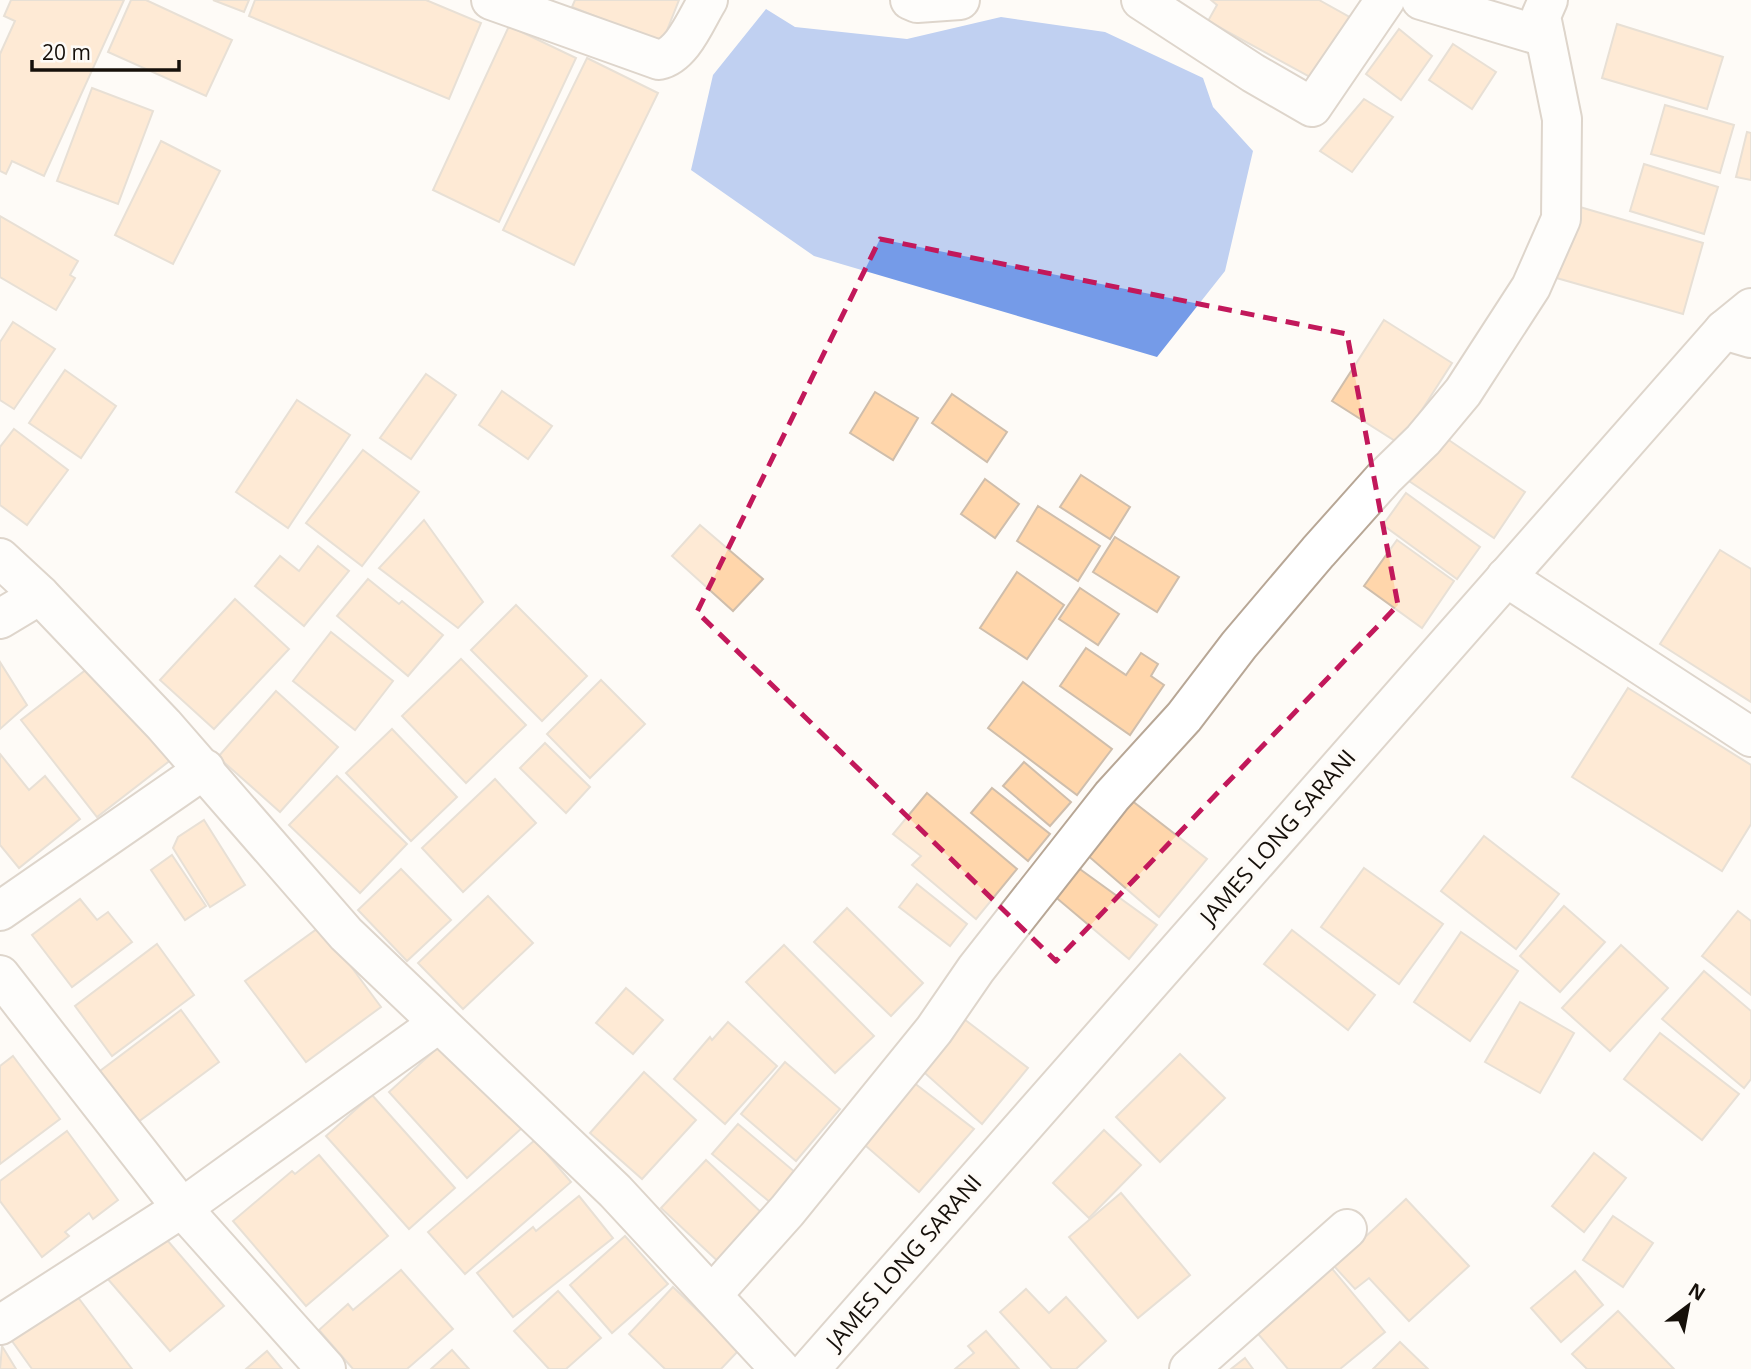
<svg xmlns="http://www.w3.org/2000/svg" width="1751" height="1369" viewBox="0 0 1751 1369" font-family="'Open Sans',sans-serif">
	<rect width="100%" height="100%" fill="#fefbf7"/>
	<polygon fill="#759be8" points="766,9 795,27 907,39 1001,17 1105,32 1203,78 1213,107 1253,151 1225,271 1157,357 814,256 691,170 713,75"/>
	<g fill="#ffd6ab" stroke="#cfbeac" stroke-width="2">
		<polygon points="11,0 124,0 44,176 12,161 6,174 0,171 0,54 15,21 4,16"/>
		<polygon points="131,0 146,0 232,40 206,96 108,52"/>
		<polygon points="213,0 249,0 244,12"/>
		<polygon points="255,0 426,0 481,23 449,99 249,16"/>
		<polygon points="575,0 679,0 662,43 572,7"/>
		<polygon points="1211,0 1319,0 1353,19 1319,82 1208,21 1217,5"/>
		<polygon points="1617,24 1723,57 1707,109 1602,78"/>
		<polygon points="509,26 576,58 499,222 433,190"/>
		<polygon points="1399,29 1432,56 1401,100 1366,74"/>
		<polygon points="1453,44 1496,72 1472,109 1429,80"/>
		<polygon points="587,58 658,93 574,265 503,230"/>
		<polygon points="92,88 153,111 118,204 57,181"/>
		<polygon points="1364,99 1393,117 1352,172 1320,151"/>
		<polygon points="1665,105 1734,125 1720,173 1651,154"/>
		<polygon points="1747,132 1751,133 1751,180 1736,177"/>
		<polygon points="161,141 220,171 173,264 115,235"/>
		<polygon points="1644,164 1718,187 1704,234 1630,211"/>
		<polygon points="1573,205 1703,243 1683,314 1553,277"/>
		<polygon points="0,216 78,261 70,275 75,278 56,310 0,277"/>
		<polygon points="1384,320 1452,363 1400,444 1332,401"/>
		<polygon points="13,322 55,349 14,409 0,400 0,342"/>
		<polygon points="65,370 116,406 81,458 29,423"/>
		<polygon points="426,374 456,395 411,459 380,438"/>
		<polygon points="502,391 552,426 528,459 479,425"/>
		<polygon points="875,392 918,418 893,460 850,433"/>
		<polygon points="952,394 1007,432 987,462 932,423"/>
		<polygon points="297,400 350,435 288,528 236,492"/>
		<polygon points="14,429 68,470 27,525 0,505 0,447"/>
		<polygon points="1437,432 1525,492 1494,538 1406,479"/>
		<polygon points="363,450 419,492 362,566 306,523"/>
		<polygon points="1081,475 1130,507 1110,539 1060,507"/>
		<polygon points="985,479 1019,504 995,538 961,514"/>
		<polygon points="1406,493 1480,547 1457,579 1383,525"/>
		<polygon points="1038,506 1100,546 1078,581 1017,541"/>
		<polygon points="424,520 483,602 458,628 379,568"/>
		<polygon points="700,525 763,579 733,611 672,556"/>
		<polygon points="1115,537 1179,577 1157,612 1093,572"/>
		<polygon points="1397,540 1454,581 1422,628 1364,586"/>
		<polygon points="318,546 349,571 304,626 255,586 280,556 299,571"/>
		<polygon points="1720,550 1751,569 1751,702 1660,644"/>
		<polygon points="1017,572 1064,605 1027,659 980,628"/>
		<polygon points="368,579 399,604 402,601 443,635 408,676 337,616"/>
		<polygon points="1080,588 1119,614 1098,645 1059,619"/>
		<polygon points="235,599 289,649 214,729 160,680"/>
		<polygon points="516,605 587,676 542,721 471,650"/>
		<polygon points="331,632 393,681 355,730 293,681"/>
		<polygon points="1086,648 1126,675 1141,653 1158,664 1151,676 1164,685 1130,735 1060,686"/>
		<polygon points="461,659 526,725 466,783 402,716"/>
		<polygon points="0,662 27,705 0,729"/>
		<polygon points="96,662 172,759 97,817 21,720"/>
		<polygon points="601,680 645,724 590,778 547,734"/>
		<polygon points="1023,682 1112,749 1077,795 988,728"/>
		<polygon points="1628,688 1751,765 1751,824 1722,871 1572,777"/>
		<polygon points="276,691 338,747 280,812 218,757"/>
		<polygon points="392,729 457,797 411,841 346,773"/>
		<polygon points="545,743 590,787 566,813 520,768"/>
		<polygon points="0,754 29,790 45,776 80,819 19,868 0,845"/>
		<polygon points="1024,762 1071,802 1050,826 1003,786"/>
		<polygon points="337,776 407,844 360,893 289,825"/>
		<polygon points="495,779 536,823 463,892 422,848"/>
		<polygon points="992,788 1050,834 1028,861 971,813"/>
		<polygon points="927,793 1017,869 976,919 912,865 921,856 893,834"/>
		<polygon points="1131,800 1207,859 1159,917 1086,854"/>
		<polygon points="204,820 245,885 210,907 173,848 178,837"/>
		<polygon points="1484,836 1559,894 1516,949 1441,891"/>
		<polygon points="172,855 206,906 185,920 151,870"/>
		<polygon points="1077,867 1157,925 1129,959 1053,895"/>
		<polygon points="1364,868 1443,924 1399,984 1321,927"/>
		<polygon points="401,869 451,920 407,961 358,910"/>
		<polygon points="917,884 967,924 950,946 899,907"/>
		<polygon points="488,896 533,943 463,1009 418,963"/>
		<polygon points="80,899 97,920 108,912 132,942 72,987 32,935"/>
		<polygon points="1564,906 1605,942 1560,992 1520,956"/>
		<polygon points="847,908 923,983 891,1016 814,942"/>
		<polygon points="1738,911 1751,921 1751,995 1702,956"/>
		<polygon points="321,926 381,1007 306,1062 245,981"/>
		<polygon points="1292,930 1375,995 1348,1030 1264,964"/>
		<polygon points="1461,932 1518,971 1470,1041 1414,1002"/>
		<polygon points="157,944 194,995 112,1056 75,1006"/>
		<polygon points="784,945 874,1036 835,1073 746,982"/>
		<polygon points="1621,945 1668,988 1610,1051 1562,1008"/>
		<polygon points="1704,971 1751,1011 1751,1079 1744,1088 1662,1019"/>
		<polygon points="626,988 663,1020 633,1054 596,1023"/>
		<polygon points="1520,1002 1574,1033 1540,1093 1485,1062"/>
		<polygon points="181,1010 219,1062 134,1125 96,1074"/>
		<polygon points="960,1016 1028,1068 982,1124 917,1066"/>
		<polygon points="728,1022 777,1066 725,1124 674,1079 710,1037 712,1040"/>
		<polygon points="1660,1033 1739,1094 1702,1140 1624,1079"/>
		<polygon points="444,1042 523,1127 467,1178 389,1092"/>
		<polygon points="1180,1054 1225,1098 1160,1162 1116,1117"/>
		<polygon points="13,1056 60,1119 0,1164 0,1066"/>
		<polygon points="785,1062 840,1109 796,1161 741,1114"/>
		<polygon points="644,1072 696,1120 642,1179 590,1133"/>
		<polygon points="909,1079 974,1129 919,1192 859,1140"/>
		<polygon points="372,1095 455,1188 409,1229 326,1136"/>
		<polygon points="738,1124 796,1173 771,1203 712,1154"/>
		<polygon points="1104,1130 1141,1165 1089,1218 1053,1183"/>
		<polygon points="67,1131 118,1200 93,1219 89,1213 65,1232 69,1236 42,1257 0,1201 0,1181"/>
		<polygon points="535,1140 571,1182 465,1274 428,1232"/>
		<polygon points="1594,1153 1626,1178 1584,1232 1552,1206"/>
		<polygon points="319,1155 388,1236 306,1306 233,1221 292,1171 295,1174"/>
		<polygon points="706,1160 768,1219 723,1266 661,1208"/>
		<polygon points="1121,1193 1190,1275 1138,1318 1069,1237"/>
		<polygon points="579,1196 613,1238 513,1317 477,1273 533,1227 536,1231"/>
		<polygon points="1406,1199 1469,1266 1409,1321 1369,1278 1355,1289 1334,1266"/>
		<polygon points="1613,1216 1653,1243 1623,1287 1583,1260"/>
		<polygon points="161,1233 224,1306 170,1351 107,1278"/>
		<polygon points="625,1236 668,1284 612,1333 570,1285"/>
		<polygon points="1329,1265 1385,1332 1340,1369 1288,1369 1254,1329"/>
		<polygon points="401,1270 453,1329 407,1369 353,1369 319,1330 348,1304 353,1310"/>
		<polygon points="1575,1271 1603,1305 1561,1342 1531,1308"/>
		<polygon points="673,1287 739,1350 721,1369 665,1369 629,1334"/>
		<polygon points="71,1288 132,1369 32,1369 7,1334"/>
		<polygon points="1026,1289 1049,1313 1066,1297 1106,1341 1076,1369 1052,1369 1000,1312"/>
		<polygon points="558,1291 601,1338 566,1369 549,1369 514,1331"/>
		<polygon points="1618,1311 1674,1369 1587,1369 1572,1354"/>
		<polygon points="986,1331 1019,1369 955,1369 974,1353 968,1346"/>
		<polygon points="1400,1342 1428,1369 1373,1369"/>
		<polygon points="2,1346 16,1369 0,1369"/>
		<polygon points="452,1350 469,1369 431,1369"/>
		<polygon points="267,1351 282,1369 246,1369"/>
		<polygon points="1245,1358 1253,1369 1231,1369"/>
	</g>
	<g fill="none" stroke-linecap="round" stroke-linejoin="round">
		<g stroke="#b8a796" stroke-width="42">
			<g id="minor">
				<path d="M491,0L659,60C683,55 696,19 708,0"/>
				<polyline points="910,0 917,3 960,0"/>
				<polyline points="1141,0 1253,73 1312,107 1385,0"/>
				<polyline points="1421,0 1545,37"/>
				<polyline points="1724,330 1751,338"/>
				<polyline points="0,558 40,595 164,725 346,934 615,1191 780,1369"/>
				<polyline points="1506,577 1751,737"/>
				<polyline points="0,619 40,595"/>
				<polyline points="0,911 205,769"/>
				<polyline points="0,975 182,1208 326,1369"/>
				<polyline points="712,1295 787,1211 934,1030 976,969 1112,796 1184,717 1239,645 1318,552 1384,478 1423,440 1463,392 1531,287 1561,219 1562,119 1541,16 1548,0"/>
				<polyline points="0,1325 182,1208 439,1023"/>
				<polyline points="1189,1369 1347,1229"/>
			</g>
		</g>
		<g stroke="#b8a796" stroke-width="42">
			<polyline id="major" points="810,1369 1724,330 1751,308"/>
		</g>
		<use href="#minor" stroke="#fff" stroke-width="38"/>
		<use href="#major" stroke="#fff" stroke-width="38"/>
	</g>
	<path d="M0 0H1751V1369H0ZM880,239L1347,334L1398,605L1056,961L697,612Z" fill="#fefbf7" fill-opacity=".55" fill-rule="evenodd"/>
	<path fill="none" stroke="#c2185b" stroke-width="5" stroke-dasharray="14 9" stroke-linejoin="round" d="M880,239L1347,334L1398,605L1056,961L697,612Z"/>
	<g text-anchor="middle" stroke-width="7" stroke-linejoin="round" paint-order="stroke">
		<g font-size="23" fill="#16100a" stroke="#fefbf7">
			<text transform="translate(1278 837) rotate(-49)" y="8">JAMES LONG SARANI</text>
			<text transform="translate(904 1262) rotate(-49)" y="8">JAMES LONG SARANI</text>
		</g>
	</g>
	<g transform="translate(1688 1306) rotate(32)" stroke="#fefbf7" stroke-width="5" paint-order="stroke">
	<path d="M0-5L12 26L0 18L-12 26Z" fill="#16100a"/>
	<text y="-10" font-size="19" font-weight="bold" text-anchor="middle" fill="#16100a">N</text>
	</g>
	<path d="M32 60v10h147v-10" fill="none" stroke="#16100a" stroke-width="3.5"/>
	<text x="42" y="60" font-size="21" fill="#16100a" stroke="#fefbf7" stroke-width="5" paint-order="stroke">20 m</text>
</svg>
